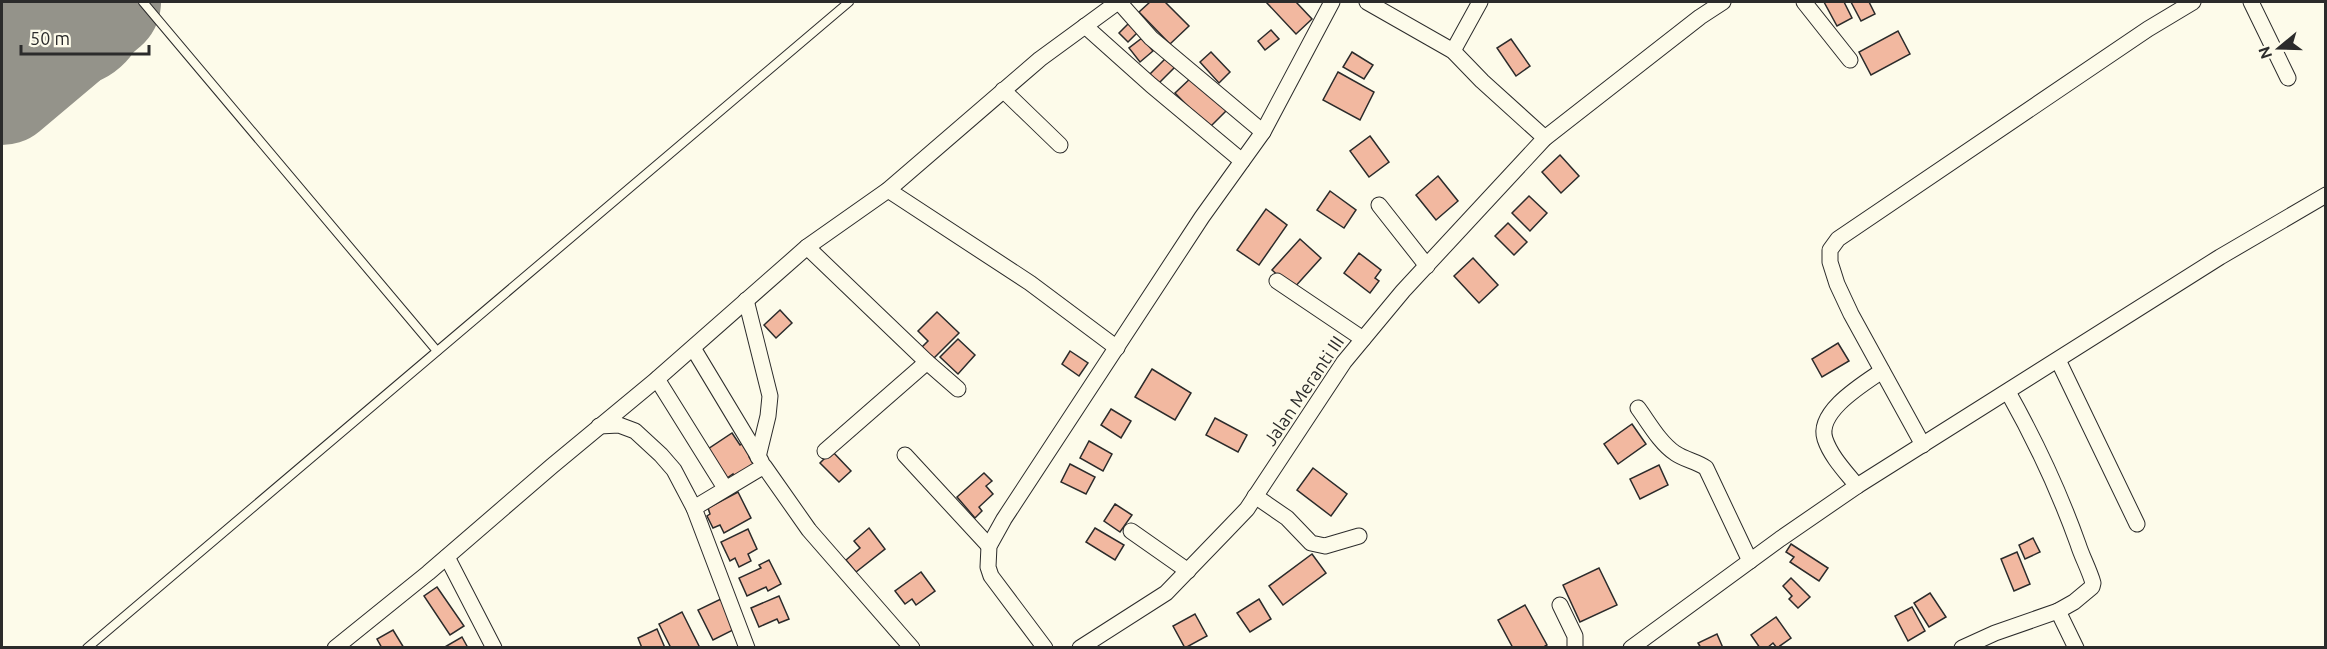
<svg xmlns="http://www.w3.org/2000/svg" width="2327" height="649" viewBox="0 0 2327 649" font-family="Ubuntu,sans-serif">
	<rect width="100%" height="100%" fill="#fdfbea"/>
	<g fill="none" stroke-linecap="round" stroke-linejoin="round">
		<g stroke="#94938a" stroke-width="46">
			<polyline points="2,11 8,2"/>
			<path d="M41,53C48,56 56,60 63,62C90,68 117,47 122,20C123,15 120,7 119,2"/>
		</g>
		<polyline stroke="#94938a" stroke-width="116" points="2,87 103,2"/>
	</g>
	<g fill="#f2b8a0" stroke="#2b2b2b" stroke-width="1.5">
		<polygon points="1150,2 1165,2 1189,26 1170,44 1139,12"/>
		<polygon points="1266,2 1296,2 1312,19 1296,34"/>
		<polygon points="1824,2 1844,2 1852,18 1837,26"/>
		<polygon points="1851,2 1869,2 1875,14 1861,21"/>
		<polygon points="1131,21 1140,30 1128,42 1119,33"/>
		<polygon points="1271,30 1279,39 1265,50 1258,41"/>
		<polygon points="1898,31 1910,54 1871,75 1859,52"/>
		<polygon points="1142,38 1153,51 1140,62 1129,48"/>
		<polygon points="1511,39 1530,66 1516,76 1497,48"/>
		<polygon points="1211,52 1230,72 1219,83 1200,62"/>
		<polygon points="1352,52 1373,65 1364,79 1343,67"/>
		<polygon points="1169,55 1178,64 1156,86 1147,77"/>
		<polygon points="1338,72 1374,92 1360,120 1323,100"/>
		<polygon points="1194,75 1228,109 1209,128 1175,93"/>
		<polygon points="1370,136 1389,162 1369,177 1350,151"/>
		<polygon points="1560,155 1579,176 1561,193 1542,172"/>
		<polygon points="1438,176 1458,201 1436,220 1416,195"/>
		<polygon points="1330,191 1356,210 1344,228 1317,210"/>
		<polygon points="1529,196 1547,213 1530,231 1512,213"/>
		<polygon points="1266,209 1287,225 1259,265 1237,250"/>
		<polygon points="1508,223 1527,242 1514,255 1495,236"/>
		<polygon points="1300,239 1321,258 1293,289 1272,270"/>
		<polygon points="1359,253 1381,270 1375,278 1379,281 1370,293 1344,273"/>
		<polygon points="1473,258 1498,285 1479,303 1454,276"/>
		<polygon points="780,310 792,323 776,338 764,325"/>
		<polygon points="937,312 959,333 933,359 921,348 928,341 918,331"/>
		<polygon points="958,339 975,355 958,374 940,357"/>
		<polygon points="1838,343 1849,361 1822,377 1812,359"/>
		<polygon points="1070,351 1088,363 1079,376 1062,364"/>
		<polygon points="1152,369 1191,393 1175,420 1135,397"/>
		<polygon points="1111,409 1131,421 1121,438 1101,425"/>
		<polygon points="1215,418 1247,435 1238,452 1206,435"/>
		<polygon points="1632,424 1646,444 1618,464 1604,444"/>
		<polygon points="732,433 740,445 745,442 754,455 749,457 753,464 734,477 733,474 727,478 708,449"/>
		<polygon points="1089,441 1112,454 1103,471 1080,458"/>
		<polygon points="832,451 851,471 839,482 820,463"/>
		<polygon points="1070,464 1095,477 1086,494 1061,482"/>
		<polygon points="1659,465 1668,485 1640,499 1630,479"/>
		<polygon points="1313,468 1347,494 1331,516 1297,490"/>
		<polygon points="984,473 992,481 986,486 993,494 979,507 982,511 975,518 957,497"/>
		<polygon points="738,492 751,518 724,533 720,525 713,528 707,516 710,514 708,508"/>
		<polygon points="1115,504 1132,515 1120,532 1104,521"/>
		<polygon points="869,528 885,549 856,572 846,560 860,548 854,541"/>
		<polygon points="1095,528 1124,545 1115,560 1086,542"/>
		<polygon points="748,529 757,549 748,554 751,561 739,567 735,558 730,561 721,542"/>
		<polygon points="2033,538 2040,552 2025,559 2019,545"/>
		<polygon points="1791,544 1828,568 1819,581 1790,562 1794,557 1786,552"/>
		<polygon points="2017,552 2030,584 2014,591 2001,559"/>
		<polygon points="1312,554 1326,573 1283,605 1269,586"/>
		<polygon points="769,560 781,584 768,591 766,587 747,596 739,578 761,568 759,565"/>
		<polygon points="1599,568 1617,605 1580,622 1563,585"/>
		<polygon points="921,572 935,591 916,605 912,599 905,604 895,591"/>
		<polygon points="1791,578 1810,597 1798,608 1789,599 1792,596 1783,586"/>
		<polygon points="437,587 464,626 450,635 424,596"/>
		<polygon points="1930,593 1946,617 1929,627 1914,603"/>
		<polygon points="779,596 789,619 779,623 777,619 759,627 751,608"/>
		<polygon points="725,597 739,627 713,640 698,610"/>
		<polygon points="1259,599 1271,619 1250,632 1237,613"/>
		<polygon points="1525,605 1547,645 1542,648 1513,648 1498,620"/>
		<polygon points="1912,607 1925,631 1908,641 1895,616"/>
		<polygon points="682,612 700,648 671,648 659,624"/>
		<polygon points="1195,614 1207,636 1185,648 1173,626"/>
		<polygon points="1776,617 1791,638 1777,648 1773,643 1767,648 1760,648 1751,635"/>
		<polygon points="657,629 665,648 642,648 638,638"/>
		<polygon points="393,630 404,648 382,648 377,639"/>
		<polygon points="1717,634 1723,648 1701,648 1698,643"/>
		<polygon points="462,637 468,648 443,648"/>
	</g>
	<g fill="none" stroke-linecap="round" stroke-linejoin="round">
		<g stroke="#2b2b2b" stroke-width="10">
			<g id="service">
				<polyline points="143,2 437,351"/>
				<polyline points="87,648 849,2"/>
			</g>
		</g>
		<g stroke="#2b2b2b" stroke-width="17">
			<g id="minor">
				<polyline points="1367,2 1453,51 1482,81 1545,138"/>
				<polyline points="1804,2 1850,60"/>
				<polyline points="2251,2 2288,78"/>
				<polyline points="1085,26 1151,85 1242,161"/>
				<polyline points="1453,51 1480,2"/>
				<polyline points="1003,90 1060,145"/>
				<polyline points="1263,132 1332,2"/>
				<polyline points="888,190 1030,283 1117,348"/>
				<polyline points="1379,205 1427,266"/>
				<polyline points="807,247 927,362 825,451"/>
				<polyline points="1277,281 1363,339"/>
				<polyline points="746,300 770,396 768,416 758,457"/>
				<polyline points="693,348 761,461"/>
				<polyline points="2058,360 2137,524"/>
				<polyline points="927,362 958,389"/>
				<polyline points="657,379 725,488"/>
				<path d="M1638,408C1649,423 1660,443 1675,453C1685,460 1696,461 1706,468L1750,561"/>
				<polyline points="599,426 619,425 635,431 661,455 674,470 694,508"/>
				<polyline points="1923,445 1851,314 1837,284 1830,262 1830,250 1838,239 2148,29 2193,2"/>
				<polyline points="905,455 989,546"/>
				<path d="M1857,486C1846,472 1831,457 1825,439C1816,412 1863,384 1882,371"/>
				<polyline points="1255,496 1287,518 1311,543 1325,546 1359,536"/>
				<polyline points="1131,531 1188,571"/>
				<polyline points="447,557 494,648"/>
				<polyline points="1560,605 1575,636 1575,648"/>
				<polyline points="2058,611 2076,648"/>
				<polyline points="335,648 428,573 552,466 657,379 807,247 888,190 1040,59 1118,2"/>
				<polyline points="747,648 694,508 764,466 809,530 912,648"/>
				<polyline points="1045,648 991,576 988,567 989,546 1004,519 1202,217 1263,132 1151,38 1119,2"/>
				<polyline points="1080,648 1166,593 1224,533 1247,509 1344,362 1403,291 1545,138 1700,17 1723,2"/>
				<polyline points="1631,648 1780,539 1857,486 2220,257 2326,195"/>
				<path d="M1962,648L1995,633L2058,611L2074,602L2092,587L2093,583C2089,569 2082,557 2078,544C2059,491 2035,440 2008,392"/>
			</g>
		</g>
		<use href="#service" stroke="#fdfbea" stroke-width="8"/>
		<use href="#minor" stroke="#fdfbea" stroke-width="15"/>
	</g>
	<g text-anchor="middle" stroke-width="4.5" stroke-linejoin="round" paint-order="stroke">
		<g font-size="18" fill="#2b2b2b" stroke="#fdfbea">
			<text transform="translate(1304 391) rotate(-56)" y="6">Jalan Meranti III</text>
		</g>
	</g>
	<rect width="2327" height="649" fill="none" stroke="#2b2b2b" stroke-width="6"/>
	<g transform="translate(2279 48) rotate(251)" stroke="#fdfbea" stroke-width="4.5" paint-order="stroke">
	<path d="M0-4.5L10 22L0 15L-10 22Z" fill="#2b2b2b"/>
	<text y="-9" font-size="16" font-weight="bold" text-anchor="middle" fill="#2b2b2b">N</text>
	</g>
	<path d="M21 45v9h128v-9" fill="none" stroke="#2b2b2b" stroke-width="3"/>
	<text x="30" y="45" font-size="18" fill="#2b2b2b" stroke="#fdfbea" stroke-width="4.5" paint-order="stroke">50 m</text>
</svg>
